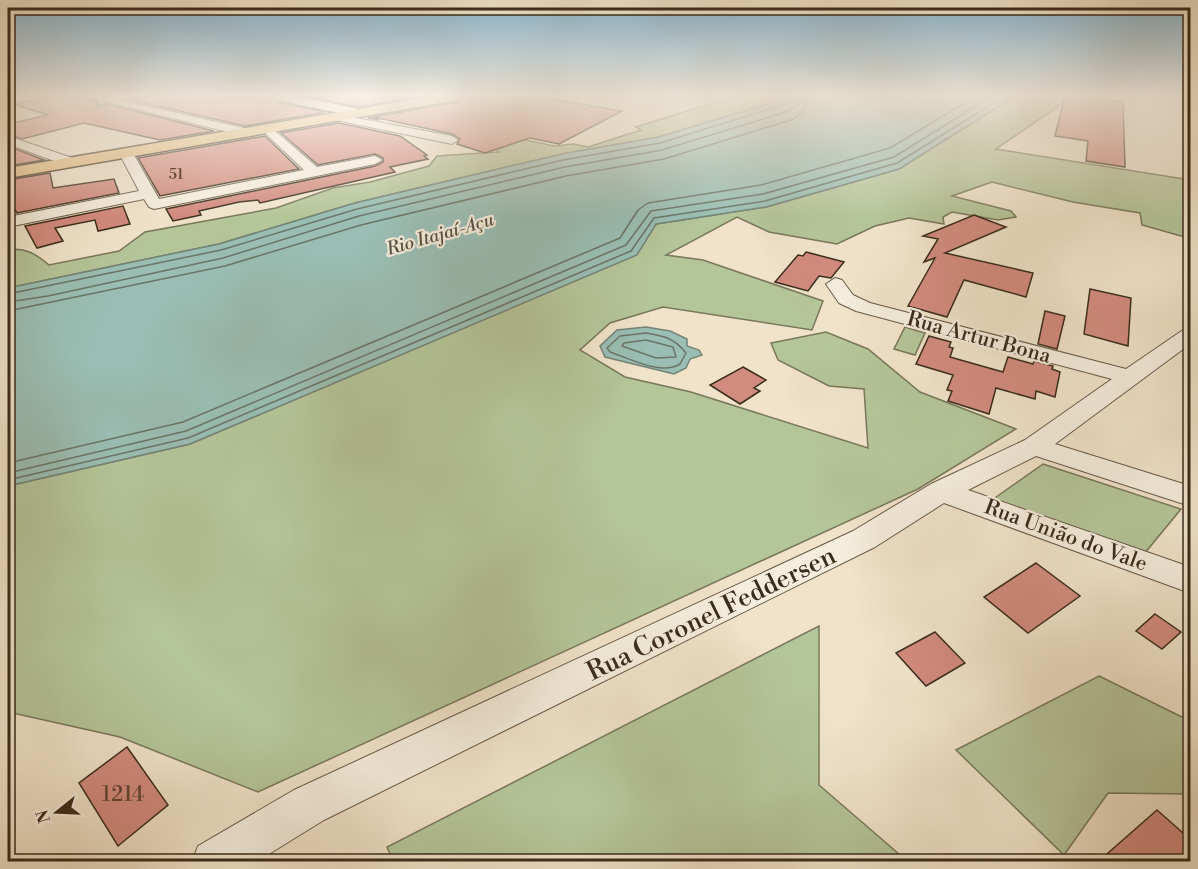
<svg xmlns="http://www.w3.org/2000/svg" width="1198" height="869" viewBox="0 0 1198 869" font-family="'Libre Bodoni',serif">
	<rect width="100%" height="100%" fill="#f0e3ca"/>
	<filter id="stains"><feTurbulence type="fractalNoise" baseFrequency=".00333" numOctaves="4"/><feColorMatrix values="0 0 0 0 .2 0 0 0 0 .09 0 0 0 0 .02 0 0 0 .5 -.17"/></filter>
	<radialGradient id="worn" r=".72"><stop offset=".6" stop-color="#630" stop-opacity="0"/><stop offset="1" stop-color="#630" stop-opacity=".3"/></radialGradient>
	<g fill="#b5c59a" stroke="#78785a" stroke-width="1.5">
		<path d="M735,96H794L659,137L562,154L355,203L219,244L8,288V250C25,247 36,254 49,265L119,251L145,232L276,208L333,188L370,182L429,166L437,156L499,152L489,144L516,138L554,146L574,144L588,147L641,130L636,127Z"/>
		<polygon points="1015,96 1051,96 1063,99 1063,103 996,149 1190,180 1190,236 1181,236 1142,225 1140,213 1073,202 992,182 952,196 1011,211 1016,217 998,220 952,212 943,217 944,224 909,218 875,226 837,244 769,232 737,217 666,255 703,260 823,301 812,330 663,307 610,323 580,350 625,377 691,392 868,448 864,389 829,386 778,360 771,343 826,332 868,349 920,392 1016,429 918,489 258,792 120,737 8,712 8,486 190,444 636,255 656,224 766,207 899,169"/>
		<polygon points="905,327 925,333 915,355 894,349"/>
		<polygon points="1043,464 1181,509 1144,554 992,500"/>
		<polygon points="819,626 819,785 907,861 393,861 387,847"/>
		<polygon points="1099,676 1190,721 1190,794 1108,793 1064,855 956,750"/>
	</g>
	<g fill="#9abeb4" stroke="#748477" stroke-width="1.5">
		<polygon points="794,96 1015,96 899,169 766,207 656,224 637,255 190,444 8,486 8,288 219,244 355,203 562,154 659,137"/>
		<polygon points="646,327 670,331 687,339 687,346 699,350 702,355 690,359 686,368 674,374 605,357 600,346 617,330"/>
	</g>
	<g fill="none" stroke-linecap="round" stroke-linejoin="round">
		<g stroke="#6a7568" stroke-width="1.5">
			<polyline points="8,294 221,250 357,209 563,160 660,143 786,104 791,96"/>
			<polyline points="8,302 48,296 223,258 359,216 565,167 662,150 789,111 797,105 799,96"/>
			<polyline points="8,311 225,266 361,225 566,176 664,159 794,119 805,109 808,96"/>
			<path d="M646,333C664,336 674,338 686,353L680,364C661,376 629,358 610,352L607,348L620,336Z"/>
			<polygon points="646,340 673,347 676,357 656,358 622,346 624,343"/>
			<polyline points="8,463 183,422 620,238 638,210 648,203 761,185 890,148 976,96"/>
			<polyline points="8,473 186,431 626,245 651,211 763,194 894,157 992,96"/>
			<polyline points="8,480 188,438 631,251 654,218 765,201 897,163 1005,96"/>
		</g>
	</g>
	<g fill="#d28b7f" stroke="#3a2c1b" stroke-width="1.5">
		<polygon points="53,96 82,96 97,102 97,106 107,104 214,131 160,140 84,123 22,139 8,134 8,124 48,115 16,105 20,104 18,103"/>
		<polygon points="142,96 170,99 183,96 268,96 277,102 325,112 245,126 126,99"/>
		<polygon points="304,96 424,96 359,107"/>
		<polygon points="466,96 535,96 622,111 559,144 530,138 485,153 457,144 460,139 452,134 374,117 379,120 368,118 457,102"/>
		<polygon points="1065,96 1123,102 1125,167 1086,161 1088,141 1055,136"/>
		<polygon points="339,123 400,136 427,155 424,156 428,159 390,167 395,172 260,203 258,200 239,202 199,211 201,215 173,221 166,209 375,166 383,162 383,158 375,154 318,165 281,133"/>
		<polygon points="265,136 299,169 160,196 138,158"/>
		<polygon points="8,146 44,160 8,166"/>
		<polygon points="50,173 53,188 114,179 119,193 17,213 8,197 8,180"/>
		<polygon points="123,206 130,224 98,231 95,220 55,228 63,241 37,248 25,226"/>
		<polygon points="974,215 1006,227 945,253 1033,273 1026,297 964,280 947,317 908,306 935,258 924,262 938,239 923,236"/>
		<polygon points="806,252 844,262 831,278 819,276 808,291 775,282 798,255 803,256"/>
		<polygon points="1090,289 1131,298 1128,346 1084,334"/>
		<polygon points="1045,311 1065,316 1057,349 1038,344"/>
		<polygon points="929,336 951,342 949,347 953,348 950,357 1003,372 1008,357 1033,364 1034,361 1053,366 1052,369 1060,372 1055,397 1036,391 1035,399 996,388 989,414 948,401 952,391 947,390 953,375 916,364"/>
		<polygon points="743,367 766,380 754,388 760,391 740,404 710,385"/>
		<polygon points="1036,563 1080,596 1028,633 984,597"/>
		<polygon points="1155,614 1181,632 1162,649 1136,631"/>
		<polygon points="935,632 965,663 926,686 896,653"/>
		<polygon points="127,747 168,805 118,846 79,783"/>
		<polygon points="1157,810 1191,840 1191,861 1099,861"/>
	</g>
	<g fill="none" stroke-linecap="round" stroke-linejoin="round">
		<g stroke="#685a47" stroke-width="2">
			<g id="street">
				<polygon points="84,96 101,96 244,128 250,132 244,136"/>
				<polygon points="335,114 452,136 458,140 452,144 331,119 329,117"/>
				<polygon points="267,124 317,167 375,156 382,160 375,164 154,209 149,207 144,199 8,227 8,217 139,191 119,153 126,149 133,153 159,199 304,170 263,131 261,128"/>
				<polygon points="8,136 75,159 77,162 70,166 65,165 8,144"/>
				<polygon points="835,278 842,280 853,295 870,303 1126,369 1183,330 1190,328 1190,344 1055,444 1190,486 1190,506 1036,456 968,490 1190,567 1190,593 944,503 875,547 324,820 256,862 192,862 198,846 294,790 853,531 931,484 1025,440 1112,379 856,311 839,303 826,284"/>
			</g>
		</g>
		<g stroke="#3a2c1b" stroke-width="3">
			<polygon id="secondary" points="270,96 295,96 359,109 366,113 359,117 277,100"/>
		</g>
		<g stroke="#3a2c1b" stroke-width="3">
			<polygon id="primary" points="435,96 464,96 457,100 8,178 8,168"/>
		</g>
		<use href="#street" fill="#f5eddd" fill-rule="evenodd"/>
		<use href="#secondary" fill="#f5eddd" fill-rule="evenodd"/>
		<use href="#primary" fill="#e8c285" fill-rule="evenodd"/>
	</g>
	<linearGradient id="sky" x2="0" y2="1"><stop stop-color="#89b8d3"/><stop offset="0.44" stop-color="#f8f2e7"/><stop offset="1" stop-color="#f8f2e7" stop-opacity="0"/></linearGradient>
	<rect width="1198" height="217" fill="url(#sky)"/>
	<g text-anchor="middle" stroke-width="4.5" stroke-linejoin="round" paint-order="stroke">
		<g font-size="15" fill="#604434">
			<text x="176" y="179">51</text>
		</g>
		<g font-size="18" font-style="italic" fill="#525041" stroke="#f5eddd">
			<text transform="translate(440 234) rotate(-16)" y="6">Rio Itajaí-Açu</text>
		</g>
		<g font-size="21" fill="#3a2c1b" stroke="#f5eddd">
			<text transform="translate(979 337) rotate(15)" y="7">Rua Artur Bona</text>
			<text transform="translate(1066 535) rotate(20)" y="7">Rua União do Vale</text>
		</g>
		<g font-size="21" fill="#604434">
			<text x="123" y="801">1214</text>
		</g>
		<g font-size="26" fill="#3a2c1b" stroke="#f5eddd">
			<text transform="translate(711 613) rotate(-26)" y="9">Rua Coronel Feddersen</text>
		</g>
	</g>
	<rect width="1198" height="869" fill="none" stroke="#f0e3ca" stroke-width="30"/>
	<rect x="9" y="9" width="1180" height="851" fill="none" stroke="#3a2c1b" stroke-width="3"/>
	<rect x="15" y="15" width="1168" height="839" fill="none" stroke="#3a2c1b" stroke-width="1.5"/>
	<g transform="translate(57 812) rotate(252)" stroke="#f5eddd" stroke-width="4.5" paint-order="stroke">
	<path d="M0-4.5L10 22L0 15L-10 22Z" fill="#3a2c1b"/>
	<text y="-9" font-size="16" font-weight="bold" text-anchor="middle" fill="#3a2c1b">N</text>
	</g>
	<rect width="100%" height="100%" filter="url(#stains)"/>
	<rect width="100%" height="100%" fill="url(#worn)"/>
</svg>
